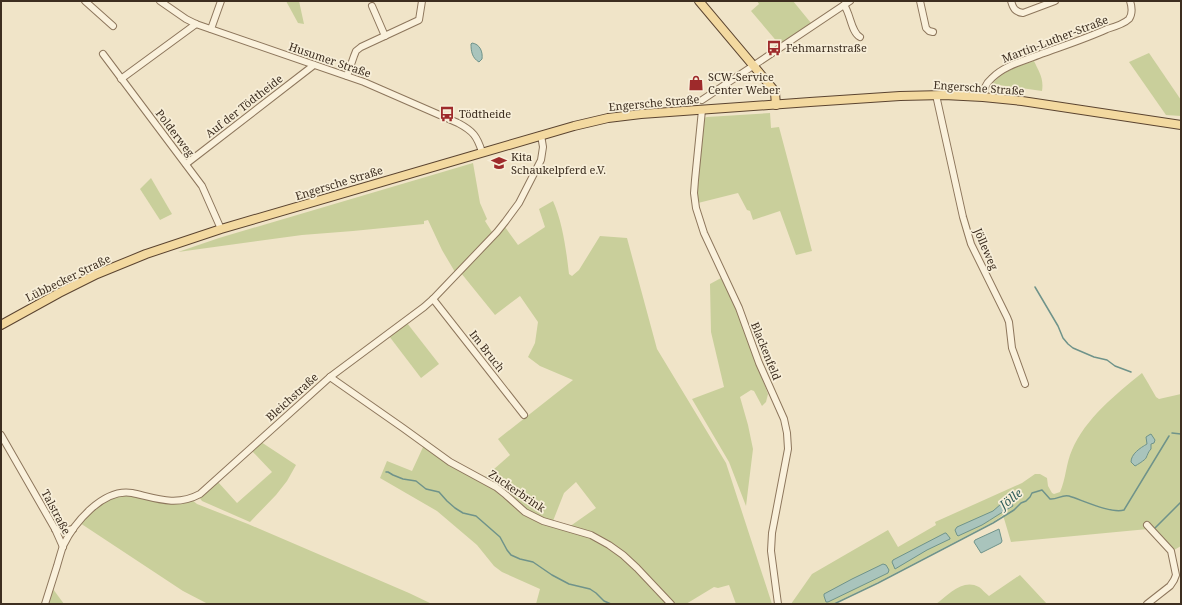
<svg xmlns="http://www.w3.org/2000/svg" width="1182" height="605" viewBox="0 0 1182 605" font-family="'Noto Serif',serif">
	<rect width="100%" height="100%" fill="#f0e4c8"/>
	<g fill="#c9cf9b" fill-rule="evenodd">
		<polygon points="286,1 299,1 304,24 298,23"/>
		<polygon points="757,1 793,1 811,23 779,44 751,11 759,4"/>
		<polygon points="1149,53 1181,100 1181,116 1166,115 1129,62"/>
		<path d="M1034,61C1039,72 1044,78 1042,91L992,84C1003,71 1018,66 1034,61Z"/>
		<polygon points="770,113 771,128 779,127 812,251 796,255 780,211 753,220 750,211 747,210 738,193 698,203 697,194 704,118 707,117"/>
		<polygon points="473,163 480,203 487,219 485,221 492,232 455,272 442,250 428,220 424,221 424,224 353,231 302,235 178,252 219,238"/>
		<polygon points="151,178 172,214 160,220 140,189"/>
		<path d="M553,201C563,224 566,249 569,274L572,276L579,270L600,236L627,238L657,349L726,463L772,604H736L729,585L718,588L714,587L686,604H536L540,589L502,572L494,566L477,545L437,511L380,478L387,461L412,471L424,445L452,467L478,480L485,477L510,455L498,439L573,380L540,366L528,357L535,343L538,322L520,296L495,315L461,273L505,227L518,245L545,227L539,209ZM576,482L596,508L569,527L553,521L564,493Z"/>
		<polygon points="721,278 736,309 768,394 766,402 762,406 754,391 751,390 740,397 748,425 753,449 746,506 729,462 692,399 724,387 711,332 710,284"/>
		<polygon points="407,323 439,364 421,378 389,336"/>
		<path d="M1142,373L1148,383L1156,397L1159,399L1181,394V546L1174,550L1148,522V529L1011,542L1003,515L993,522L878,582L832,604H791L812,574L888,530L898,547L936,525L935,522L1022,483L1035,474H1040L1047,478L1048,486L1052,493L1054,494L1060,492C1066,479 1066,463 1072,450C1085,419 1116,394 1142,373ZM1155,440L1151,444V449C1147,452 1148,455 1145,458C1143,461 1141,461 1139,463L1143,446Z"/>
		<polygon points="261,442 296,465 287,481 276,495 250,522 202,501 199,497 205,494 218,482 237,503 272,472 252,451"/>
		<path d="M124,495L192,500L197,504L248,524L409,593L432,604H208L183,591L80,523C93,510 106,498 124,495Z"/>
		<path d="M1020,575L1047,604H936C948,595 963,578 979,587C982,589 985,593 989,596Z"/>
		<polygon points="53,589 64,604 49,604"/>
	</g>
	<g fill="#a9c4bc" stroke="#6f938a">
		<path d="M472,43C480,44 483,52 482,59L479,62C472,58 471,51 471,44Z"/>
		<path d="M1151,434L1155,440L1154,443L1151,444V449C1148,452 1148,454 1146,458C1145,460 1137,465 1135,466L1131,462C1131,454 1140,448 1147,444L1146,437L1149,435Z"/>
		<path d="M1011,502L1013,506C1002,512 992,519 982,525C974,529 966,532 958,536L957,535L955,530L957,527L993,511L1001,504Z"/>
		<polygon points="999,529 1002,541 1001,543 981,553 974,542 975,540"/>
		<polygon points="945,533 946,533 950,538 950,539 927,550 895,569 892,562 893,560"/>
		<polygon points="883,564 886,565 889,570 888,573 828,602 826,602 824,596 824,594 852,579"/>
	</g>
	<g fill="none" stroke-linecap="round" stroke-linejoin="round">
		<g stroke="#6f938a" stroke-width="1.5">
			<polyline points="1035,287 1058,326 1063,338 1068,344 1073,348 1094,357 1107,360 1115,366 1131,372"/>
			<polyline points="1172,433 1181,434"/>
			<polyline points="386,472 388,472 393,475 403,479 416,481 426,489 439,492 447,501 455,508 463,513 476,516 500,537 507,550 511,555 520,559 533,562 552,575 569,584 590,589 596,593 604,601 611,604"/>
			<polyline points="1155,528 1181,502"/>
			<path d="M834,604L878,583L993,523L1014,510L1021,503L1026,501L1030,497L1032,493L1042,490L1050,499C1057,500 1062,494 1069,496C1082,500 1111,514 1124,510L1169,436"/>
		</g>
		<g stroke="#8d765c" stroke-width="8">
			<g id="minor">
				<polyline points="85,1 113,26"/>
				<path d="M160,1L186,19L196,24L364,82L458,123C473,131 477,136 482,152"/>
				<polyline points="920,1 926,28 929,31 933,32"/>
				<path d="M1011,1C1013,8 1015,12 1023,13L1055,1"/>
				<path d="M844,5C851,15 851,32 860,37"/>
				<polyline points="372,6 385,36"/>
				<polyline points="211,29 221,1"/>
				<polyline points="103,54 202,186 221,229"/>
				<polyline points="347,76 354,56 356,51 361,47 419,20 422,1"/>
				<polyline points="121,79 196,24"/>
				<polyline points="936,95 963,217 971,244 1007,317 1009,322 1012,348 1025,384"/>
				<path d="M983,97C984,89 985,84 992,78C1005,65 1024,61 1041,54C1063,46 1085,39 1107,29C1114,27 1124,24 1129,19C1133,13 1132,7 1130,1"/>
				<polyline points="702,100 850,1"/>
				<polyline points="702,110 695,180 694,193 696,208 704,233 739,308 759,363 784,419 787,433 788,449 772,533 771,551 778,604"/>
				<polyline points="186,164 314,65"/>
				<polyline points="433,299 524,415"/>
				<polyline points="330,377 403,428 450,462 496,487 506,495 525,512 543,521 591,535 609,545 623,555 637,568 671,604"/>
				<polyline points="1,435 55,529 63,547"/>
				<polyline points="1147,525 1171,551 1176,575 1174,580 1170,586 1147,604"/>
				<polyline points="55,529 64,531 73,529"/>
				<path d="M45,604C49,591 53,579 57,566C59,559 61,552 63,546C74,523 103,488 132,493C155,498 176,507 200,494L330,377L424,307L433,299L497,232L505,222L519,203L541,160L543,147L541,135"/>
			</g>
		</g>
		<g stroke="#5b4430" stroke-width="10">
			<g id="major">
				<polyline points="699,1 773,89 775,93 776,105"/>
				<polyline points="1,325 59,293 97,274 146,254 221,229 471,156 574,126 608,118 641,114 810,102 900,96 944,95 983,97 1022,101 1181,125"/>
			</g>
		</g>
		<use href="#minor" stroke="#faf1dc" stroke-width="6"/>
		<use href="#major" stroke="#f3d9a0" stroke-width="8"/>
	</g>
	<defs>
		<g id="bus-bare" transform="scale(1.2)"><path d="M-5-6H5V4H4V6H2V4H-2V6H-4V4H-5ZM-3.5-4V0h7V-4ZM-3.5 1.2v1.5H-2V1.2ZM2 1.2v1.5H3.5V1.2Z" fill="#9e2a2b" stroke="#f7eed8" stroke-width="2.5" paint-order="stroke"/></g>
		<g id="shop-bare" transform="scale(1.2)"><path d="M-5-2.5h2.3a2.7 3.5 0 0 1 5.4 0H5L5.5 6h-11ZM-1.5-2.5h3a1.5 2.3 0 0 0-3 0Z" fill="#9e2a2b" stroke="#f7eed8" stroke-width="2.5" paint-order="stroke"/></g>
		<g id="school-bare" transform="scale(1.2)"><path d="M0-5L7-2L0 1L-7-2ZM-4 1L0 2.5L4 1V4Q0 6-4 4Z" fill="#9e2a2b" stroke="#f7eed8" stroke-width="2.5" paint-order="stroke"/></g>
	</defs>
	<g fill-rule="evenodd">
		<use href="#bus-bare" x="774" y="48"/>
		<use href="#shop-bare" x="696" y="83"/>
		<use href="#bus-bare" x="447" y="114"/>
		<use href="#school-bare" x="499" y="163"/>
	</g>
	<g text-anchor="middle" stroke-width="3.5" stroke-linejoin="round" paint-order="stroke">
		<g font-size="11" fill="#3d2e20" stroke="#f7eed8">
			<text transform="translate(1055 39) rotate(-21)" y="4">Martin-Luther-Straße</text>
			<text transform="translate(330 60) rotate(19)" y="4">Husumer Straße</text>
			<text transform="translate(979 88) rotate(4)" y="4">Engersche Straße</text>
			<text transform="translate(654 103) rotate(-5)" y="4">Engersche Straße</text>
			<text transform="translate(244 106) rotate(-38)" y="4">Auf der Tödtheide</text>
			<text transform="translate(175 133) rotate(53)" y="4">Polderweg</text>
			<text transform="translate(339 183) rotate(-17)" y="4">Engersche Straße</text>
			<text transform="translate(986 249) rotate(67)" y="4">Jölleweg</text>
			<text transform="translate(68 278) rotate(-26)" y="4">Lübbecker Straße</text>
			<text transform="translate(487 351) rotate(52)" y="4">Im Bruch</text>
			<text transform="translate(766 351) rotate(68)" y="4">Blackenfeld</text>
			<text transform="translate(292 397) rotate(-42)" y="4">Bleichstraße</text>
			<text transform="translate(517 491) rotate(34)" y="4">Zuckerbrink</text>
			<text transform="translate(56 512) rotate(62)" y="4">Talstraße</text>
		</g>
		<g font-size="11" fill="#3d2e20" stroke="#f7eed8" text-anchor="start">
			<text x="786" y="52">Fehmarnstraße</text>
			<text x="708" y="81">SCW-Service<tspan x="708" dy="13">Center Weber</tspan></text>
			<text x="459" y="118">Tödtheide</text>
			<text x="511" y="161">Kita<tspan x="511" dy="13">Schaukelpferd e.V.</tspan></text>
		</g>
		<g font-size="12" font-style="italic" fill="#2f5d5a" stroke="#f7eed8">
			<text transform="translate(1011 499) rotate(-38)" y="4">Jölle</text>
		</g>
	</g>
	<rect width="1182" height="605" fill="none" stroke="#3d2e20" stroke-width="4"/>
</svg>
